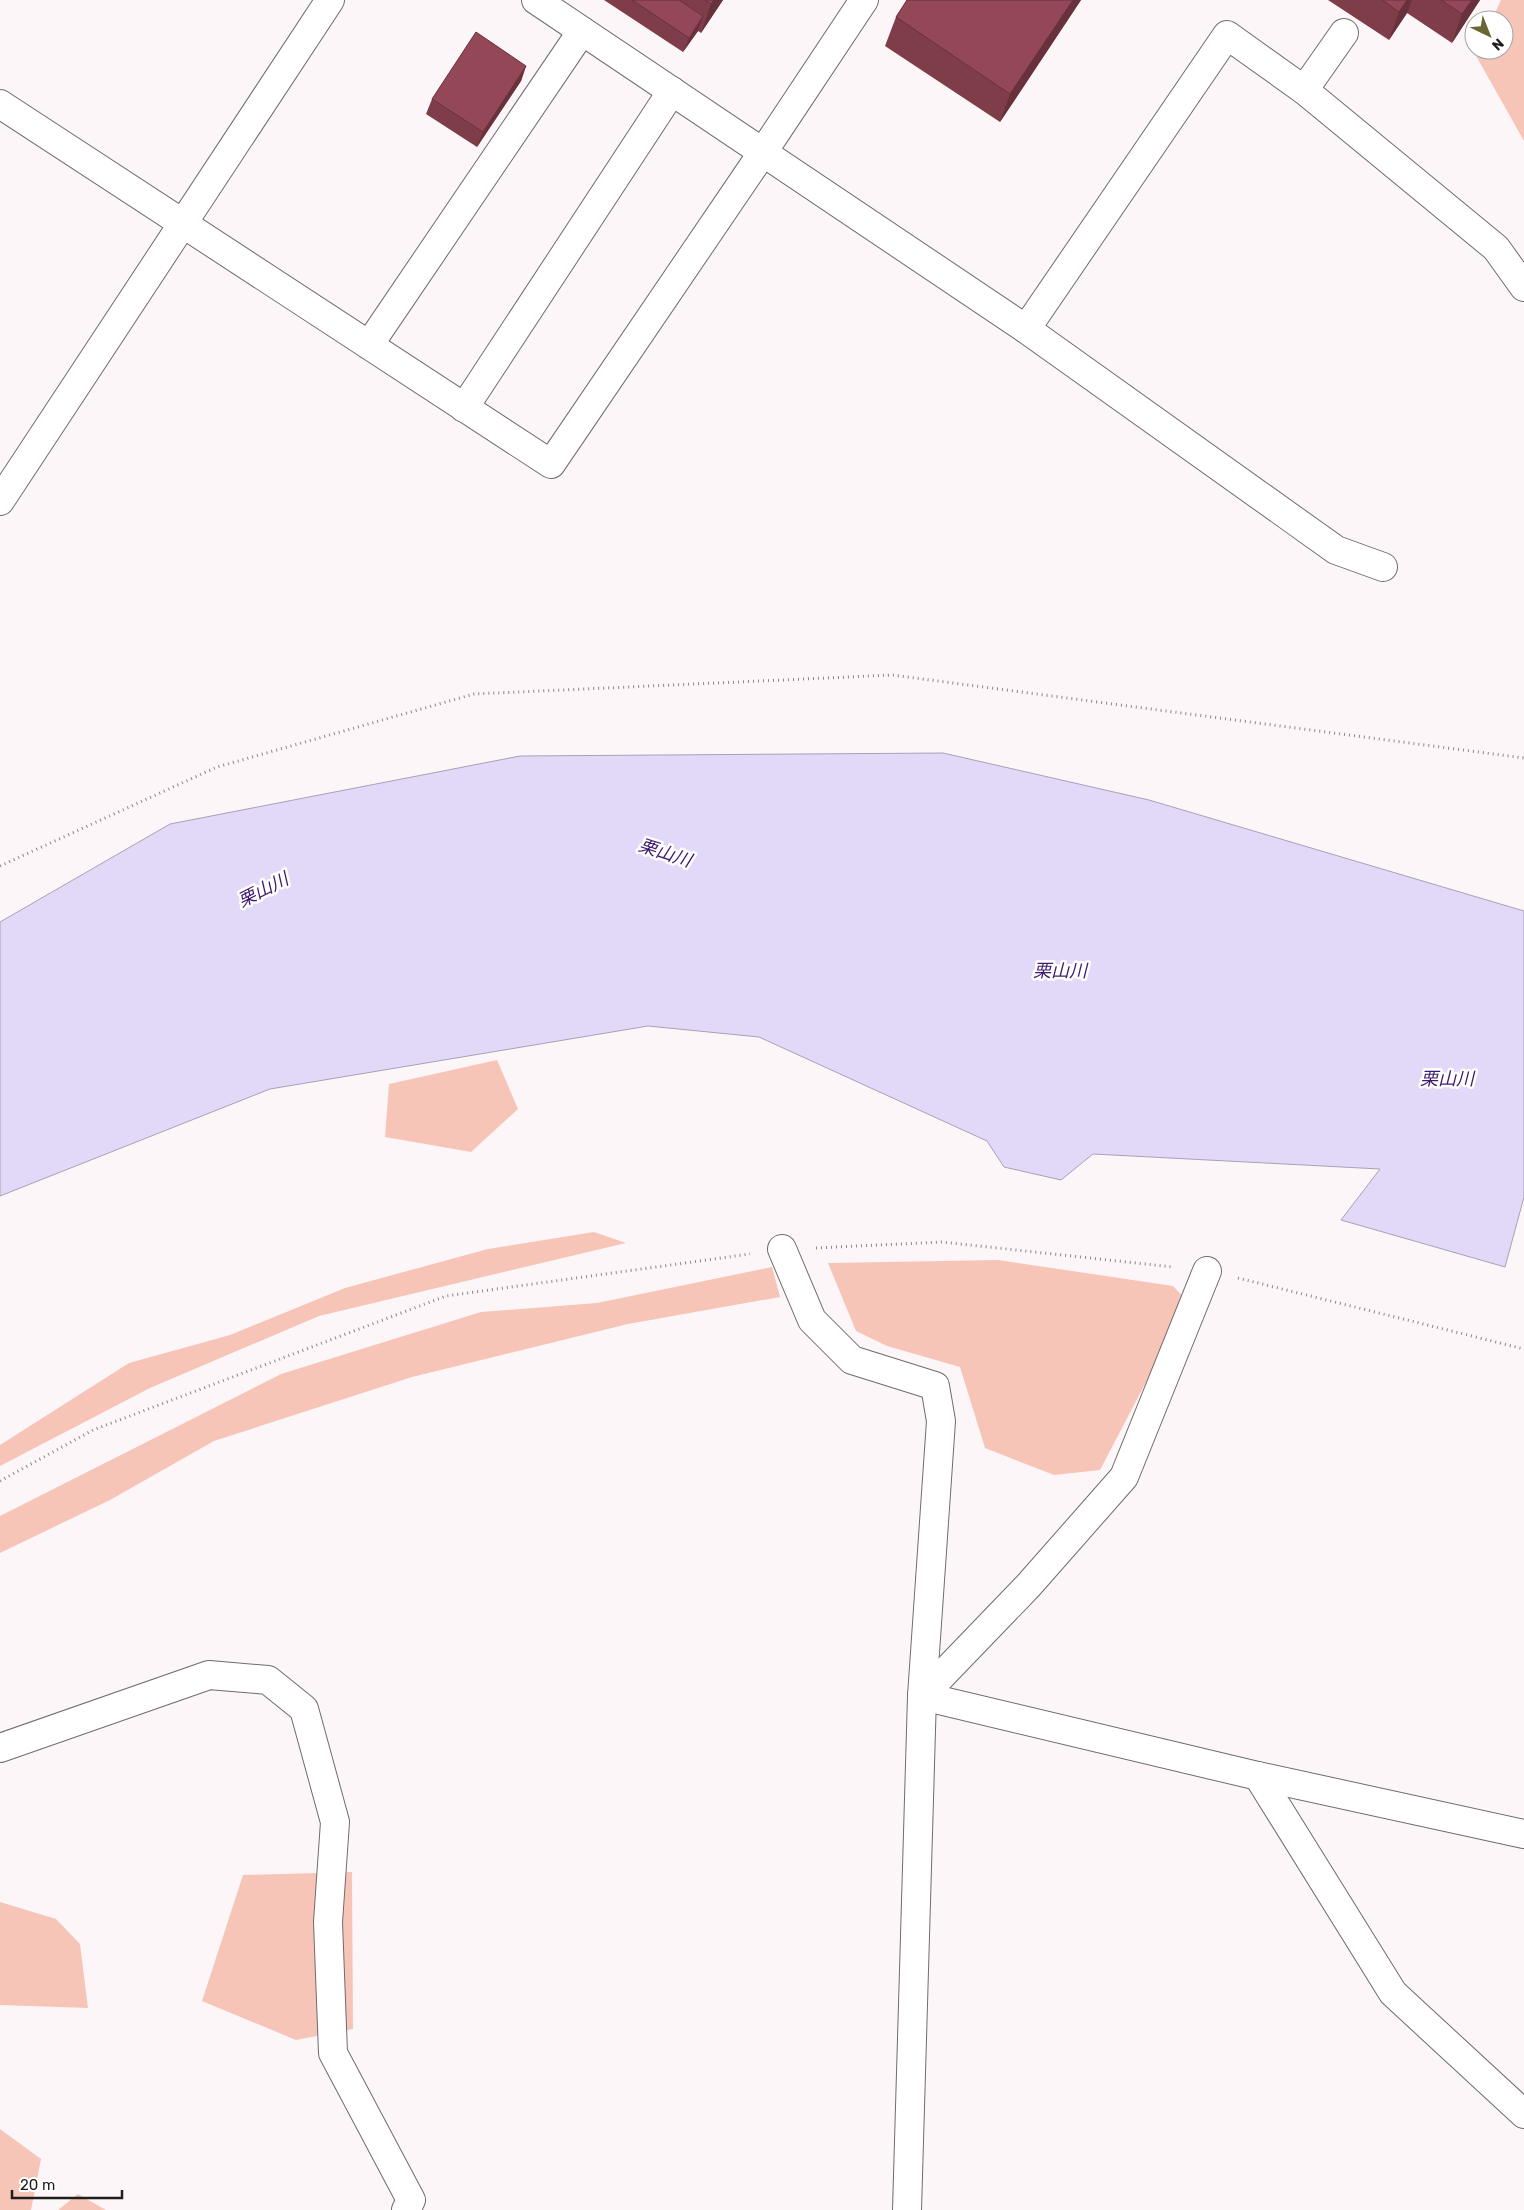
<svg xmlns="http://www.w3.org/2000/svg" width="1524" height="2210" viewBox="0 0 1524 2210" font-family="Rubik,'Noto Sans JP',sans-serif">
	<rect width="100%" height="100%" fill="#fdf6f9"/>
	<g fill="#f7c4b8">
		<polygon points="1501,0 1524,0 1524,141 1475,54 1477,50 1504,50 1504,20 1492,20"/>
		<polygon points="497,1060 518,1109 471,1152 385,1137 389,1084"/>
		<polygon points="594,1232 626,1243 319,1316 150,1388 0,1466 0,1445 129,1363 230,1335 345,1288 488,1249"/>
		<polygon points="998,1260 1173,1286 1188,1302 1100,1470 1054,1475 985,1448 960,1367 887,1346 856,1331 828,1263"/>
		<polygon points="772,1267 780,1297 628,1324 412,1377 214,1441 110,1500 0,1553 0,1516 281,1374 481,1312 597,1303"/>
		<polygon points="352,1872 353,2029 296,2040 202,2001 243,1875"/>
		<polygon points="0,1902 56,1919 80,1944 88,2008 0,2005"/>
		<polygon points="0,2129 41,2159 31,2210 0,2210"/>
		<polygon points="78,2194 106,2210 58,2210"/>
	</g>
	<polygon fill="#e1d9f7" stroke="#a7a1b6" points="943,753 1149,800 1524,911 1524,1197 1505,1267 1341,1220 1380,1169 1093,1154 1061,1180 1004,1167 987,1141 759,1037 648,1026 270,1089 0,1196 0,922 170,824 520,756"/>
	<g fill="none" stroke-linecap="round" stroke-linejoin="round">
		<g stroke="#716b6e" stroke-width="30">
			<g id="minor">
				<polyline points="536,0 1026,329 1336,550 1383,567"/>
				<polyline points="1304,90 1344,33"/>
				<polyline points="0,104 551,464 763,152 864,0"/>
				<polyline points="1026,329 1227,35 1304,90 1496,248 1524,287"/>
				<polyline points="369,345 582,31"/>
				<polyline points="464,408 672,91"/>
				<polyline points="0,501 330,0"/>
				<polyline points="782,1249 812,1320 852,1360 935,1386 941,1421 922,1696 907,2210"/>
				<polyline points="922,1696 1258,1776 1524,1834"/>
				<polyline points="922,1696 1028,1586 1124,1477 1207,1271"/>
				<polyline points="0,1748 209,1675 268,1680 304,1709 335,1822 328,1922 333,2053 411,2200 406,2210"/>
				<polyline points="1258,1776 1393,1993 1524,2114"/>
			</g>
		</g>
		<g stroke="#8b8789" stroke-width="3" stroke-dasharray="1 4" stroke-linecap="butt">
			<polyline points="0,866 217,767 474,694 892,675 1524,758"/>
			<polyline points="816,1248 942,1242 1173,1267"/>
			<polyline points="1238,1278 1524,1349"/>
			<polyline points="0,1481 93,1430 446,1296 750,1254"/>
		</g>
		<use href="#minor" stroke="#fff" stroke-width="28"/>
	</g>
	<g fill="#7f3d4a">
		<polygon points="604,0 723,0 701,33 698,31 683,52"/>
		<polygon points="907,0 1081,0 1000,122 885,46 896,17"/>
		<polygon points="1328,0 1480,0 1452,43 1407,13 1389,40"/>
		<polygon points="526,66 521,81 477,147 426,114 432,99"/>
	</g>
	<g fill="#68323c">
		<polygon points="714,0 723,0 701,33 711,4"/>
		<polygon points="1073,0 1081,0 1000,122 1010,94"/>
		<polygon points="1407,0 1412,0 1407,13 1389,40 1399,12"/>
		<polygon points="1472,0 1480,0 1452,43 1462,14"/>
		<polygon points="703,16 698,31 683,52 689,38"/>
		<polygon points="526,66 521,81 477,147 483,132"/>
	</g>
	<g fill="#944756" stroke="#68323c">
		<polygon points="632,0 679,0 703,16 689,38"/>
		<polygon points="705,0 714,0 711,4"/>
		<polygon points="907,0 1073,0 1010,94 896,17"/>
		<polygon points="1382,0 1407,0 1399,12"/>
		<polygon points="1441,0 1472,0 1462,14"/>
		<polygon points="476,32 526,66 483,132 432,99"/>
	</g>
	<g text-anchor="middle" stroke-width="5" stroke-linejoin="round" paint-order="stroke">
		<g font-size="18" font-style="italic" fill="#3e1b6e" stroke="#fff">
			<text transform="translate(665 853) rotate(18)" y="6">栗山川</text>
			<text transform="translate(263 890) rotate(-27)" y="6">栗山川</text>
			<text x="1060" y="977">栗山川</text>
			<text x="1447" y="1085">栗山川</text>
		</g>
	</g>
	<g transform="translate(1489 35) rotate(137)"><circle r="24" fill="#ffffff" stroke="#a5a5a5"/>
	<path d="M0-4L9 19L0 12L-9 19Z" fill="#6a6532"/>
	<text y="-8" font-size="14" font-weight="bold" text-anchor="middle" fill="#1f1d1e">N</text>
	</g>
	<path d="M12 2190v8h110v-8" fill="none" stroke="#1f1d1e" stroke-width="2.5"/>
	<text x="20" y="2190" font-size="15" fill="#1f1d1e" stroke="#ffffff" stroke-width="4" paint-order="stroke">20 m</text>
</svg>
